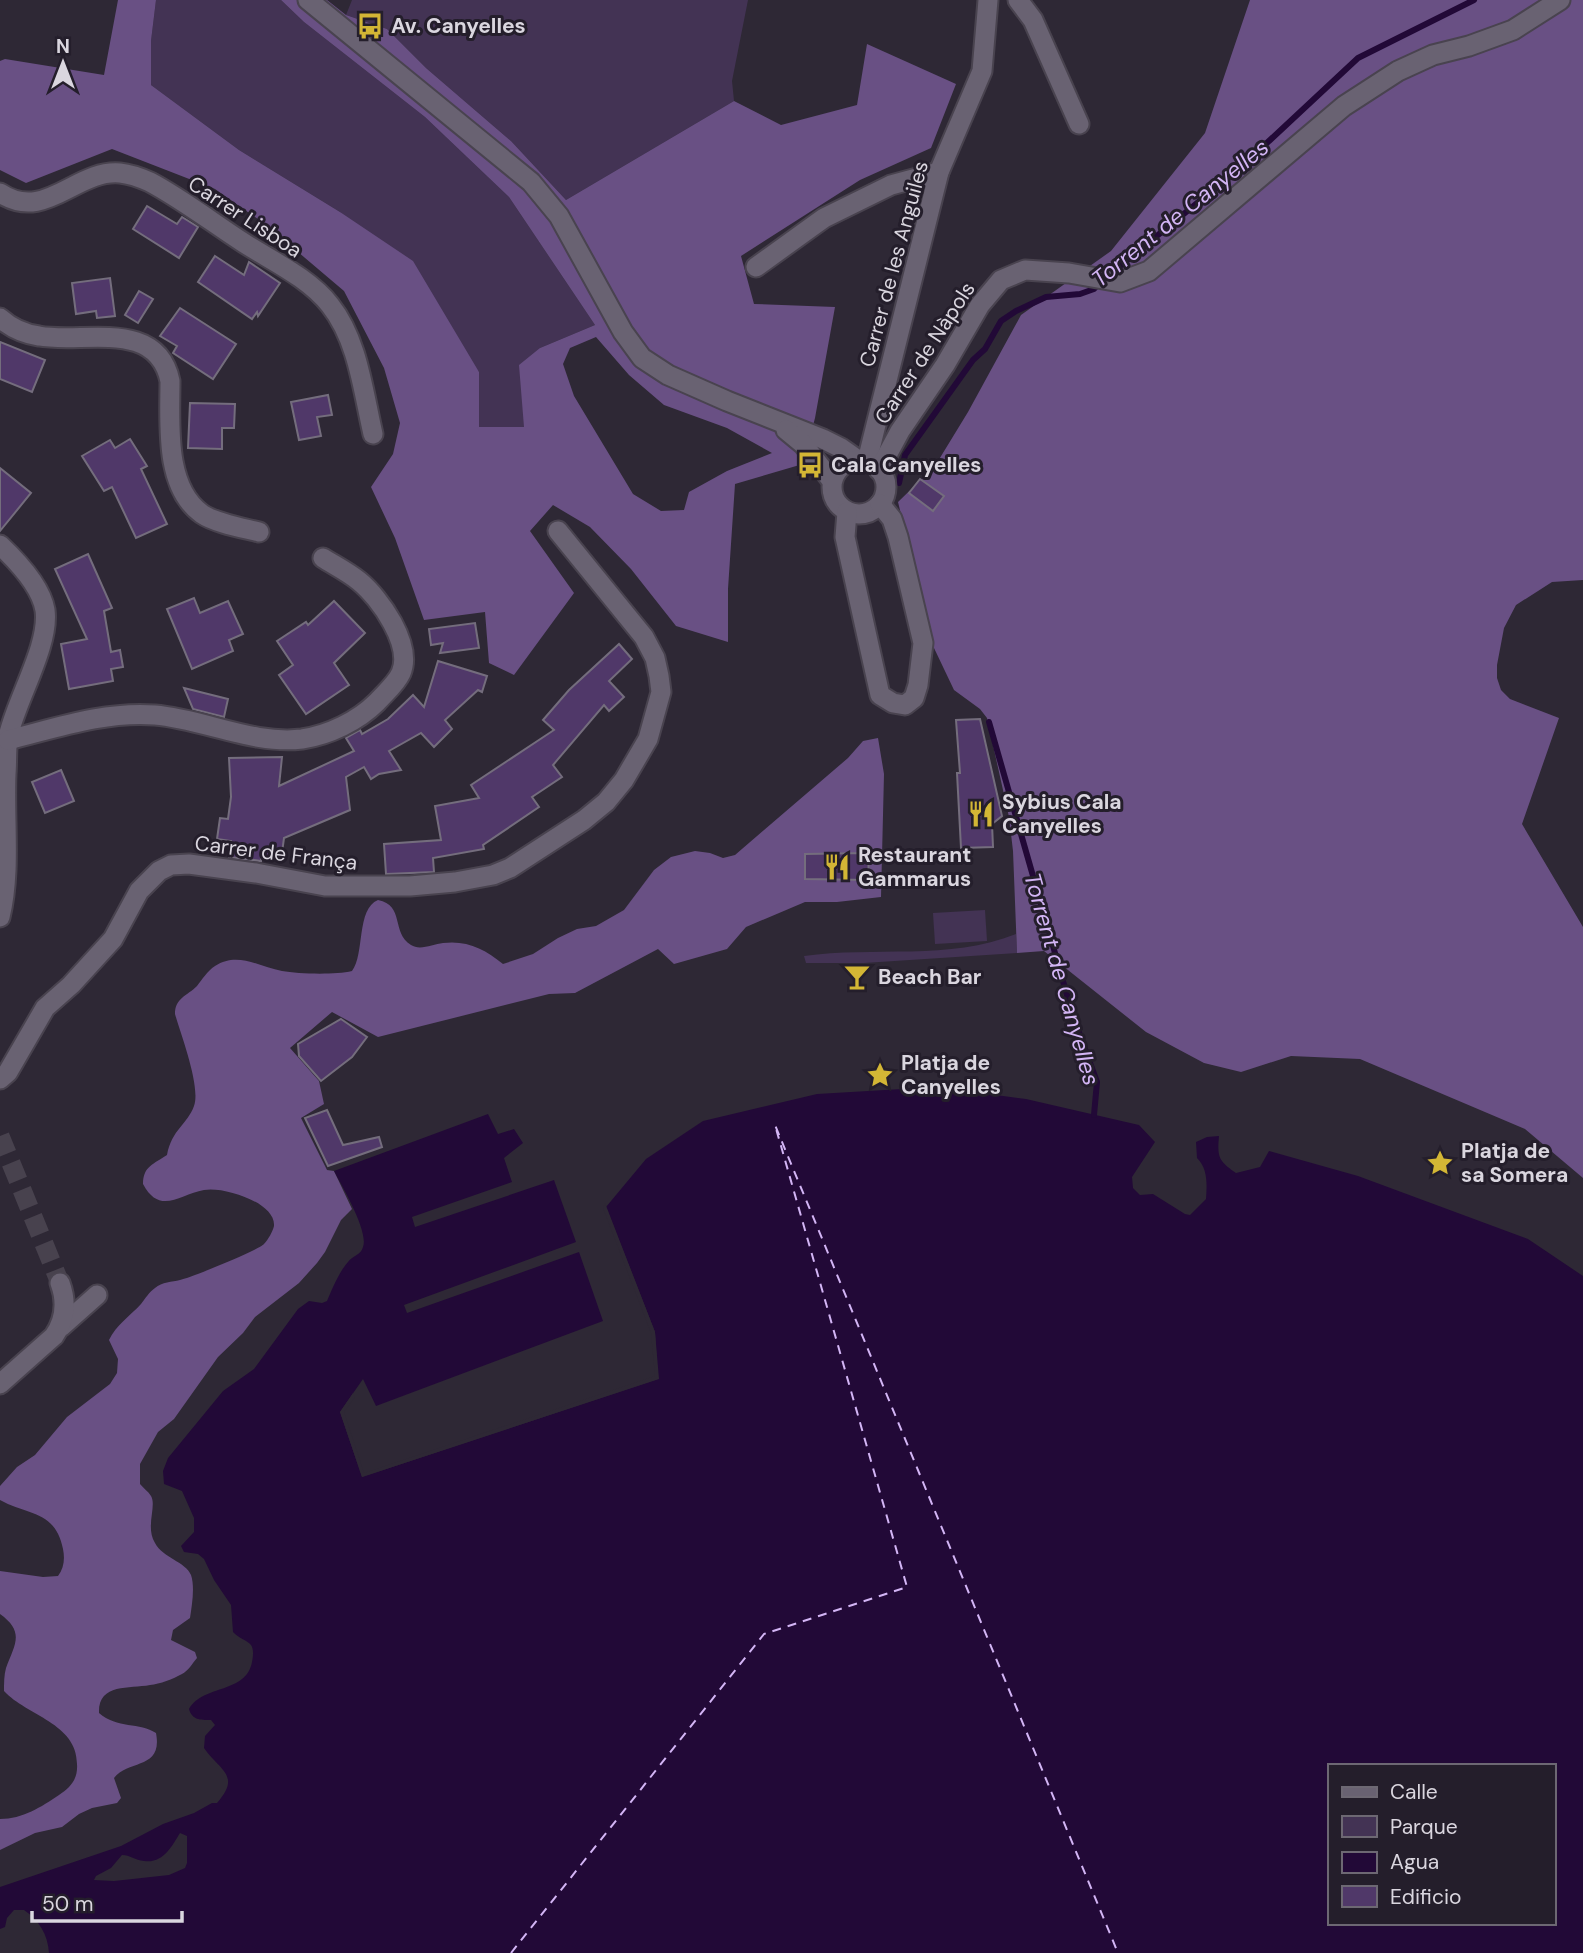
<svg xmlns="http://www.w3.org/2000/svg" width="1583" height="1953" viewBox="0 0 1583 1953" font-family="'DM Sans',sans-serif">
	<rect width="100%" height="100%" fill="#2e2835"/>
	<g fill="#433354">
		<polygon points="156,0 281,0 304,22 425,117 509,197 595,325 540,348 524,427 478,427 479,372 340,212 239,150 151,85 151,41"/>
		<polygon points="352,0 748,0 732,81 734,101 566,200 511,141 426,68 387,29 346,15"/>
		<polygon points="985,910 987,941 935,944 933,913"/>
		<path d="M1016,934L1017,953L864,963H806L804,956C874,946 949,961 1016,934Z"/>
	</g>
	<g fill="#695084" fill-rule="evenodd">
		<path d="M118,0H156L151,41V85L239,150L340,212L413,261L479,372V427H524L519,365L540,348L595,325L509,197L425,117L304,22L281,0H327L346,15L387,29L426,68L511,141L566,200L734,101L781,125L857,105L867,44L956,84L931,148L860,180L741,256L754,304L835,307L815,418L803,464L735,484L728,589V642L676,626L631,569L590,527L553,505L530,531L574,593L514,675L489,663L485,612L424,620L395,538L371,487L393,454L400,423L384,368L344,291L265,224L215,189L112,149L26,183L0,170V61L5,59L104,75ZM596,337L629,375L664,405L727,428L772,453L727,471L689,492L684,510L661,511L633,494L574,396L563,364L570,348Z"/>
		<polygon points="1250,0 1583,0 1583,580 1552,582 1516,605 1504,628 1497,665 1497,678 1501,690 1510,699 1559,718 1522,824 1583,927 1583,1178 1525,1129 1360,1059 1291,1056 1241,1072 1204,1063 1146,1032 1044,951 1017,953 1013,851 1009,817 987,718 980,709 954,690 934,648 898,502 935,466 968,412 1021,315 1111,251 1205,133"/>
		<path d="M878,738L884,774L881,897L837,902H805L746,927L727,949L674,964L658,949L575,993L549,994L378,1037L332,1012L290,1048L319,1081L324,1104L301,1118L327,1170L334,1171L352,1209L341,1220L325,1252L317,1263L299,1283L255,1317L243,1333L218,1357L174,1419L158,1432L140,1464V1484C143,1488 148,1491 151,1496C157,1506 145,1527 155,1543C163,1558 186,1562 191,1575C195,1587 192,1605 190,1618L173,1630L171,1640L195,1652L197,1658C192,1664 188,1671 182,1674C173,1679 160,1684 150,1685C129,1689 98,1683 99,1713C117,1729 140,1722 156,1733C163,1770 129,1759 114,1778L121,1798L117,1803L92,1808L79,1814L62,1827L35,1833L0,1850V1819C23,1819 41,1807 59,1795C71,1787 78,1779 77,1764C77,1723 27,1716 4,1691C4,1683 4,1675 6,1668C15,1644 25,1632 0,1614V1571L43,1577L58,1576C64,1568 65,1559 63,1549C55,1510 29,1516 0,1500V1486L17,1467L35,1455L67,1417L110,1384L117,1373L118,1359L109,1340C116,1325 130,1316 141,1304C145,1299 149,1292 155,1288C162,1282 172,1282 180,1280C190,1278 259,1250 264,1244C268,1240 273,1231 274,1226C276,1202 222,1186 204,1190C180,1194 160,1216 143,1184C143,1166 154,1164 167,1155C172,1129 187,1125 194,1106C201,1087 181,1035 175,1014C175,998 187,996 197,986C202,980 207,971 215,966C238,951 259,967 282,971C299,974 335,975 352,971C365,954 356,909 378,900C405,905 391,933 411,945C420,951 433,944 443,943C467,940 485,949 503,964L533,954L558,938L577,929L596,926L624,910L654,870L671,857L695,851L710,853L723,858L735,855L848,758L863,741Z"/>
	</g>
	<path fill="#220937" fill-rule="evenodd" d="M936,1087L1026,1099L1139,1125L1155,1142L1132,1177L1133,1188L1140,1195L1153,1194L1185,1214L1190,1215L1206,1199C1207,1184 1208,1169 1197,1158L1196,1142L1207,1137L1219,1136C1217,1158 1219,1161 1236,1173L1260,1167L1269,1151L1358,1176L1528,1239L1583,1276V1953H49C48,1935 39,1920 24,1910H14L7,1918L5,1927L0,1929V1887L121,1846L163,1824L194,1813L212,1803H217C242,1775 219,1770 204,1748L205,1736L215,1725L211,1720C200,1720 192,1720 189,1709C204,1684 246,1694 252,1662C253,1657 254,1649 251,1645C247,1640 238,1638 233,1632L231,1605L214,1580L204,1559L198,1554L184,1552L181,1546L194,1532V1518L182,1491L164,1484L163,1471L168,1458L223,1391L254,1369L298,1309L309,1301L322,1303L327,1301C332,1289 339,1272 348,1262C352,1256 361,1255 363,1247C369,1232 342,1186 334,1171L488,1114L498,1134L514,1129L523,1143L504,1158L512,1182L412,1217L415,1227L554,1180L576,1242L404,1305L407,1313L579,1252L603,1321L376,1406L363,1379L340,1412L362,1477L658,1379L655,1332L606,1207L646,1159L703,1121L817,1094ZM1329,1766H1553V1923H1329ZM180,1833L187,1836V1863L185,1868L169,1875L114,1881L94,1880L96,1876L111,1868L122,1855C130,1855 135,1860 144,1861C163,1864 172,1846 180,1833Z"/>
	<polygon fill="#2e2835" points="605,1203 655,1332 659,1379 362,1477 340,1412 353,1393 355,1397 344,1412 364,1473 655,1376 651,1333 603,1208"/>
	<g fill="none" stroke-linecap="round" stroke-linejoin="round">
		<g stroke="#220937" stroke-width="6">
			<polyline points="1109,275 1240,168 1358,58 1474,0"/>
			<polyline points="899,483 905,455 973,360 985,349 1001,321 1016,311 1046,297 1080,294 1094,289 1101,282"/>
			<polyline points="989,722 1073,1016 1097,1082 1094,1115"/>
		</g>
		<polyline stroke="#d3b5f5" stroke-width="2" stroke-dasharray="9 7" stroke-linecap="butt" points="511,1953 764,1634 907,1587 775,1125 1118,1953"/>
	</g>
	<g fill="#503869" stroke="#746d7d" stroke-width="2">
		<polygon points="147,206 177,224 182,217 198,227 179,258 133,229"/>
		<polygon points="215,256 244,275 249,262 280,283 258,316 257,312 252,319 198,282"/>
		<polygon points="110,278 115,316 97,318 96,311 76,314 72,283"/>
		<polygon points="139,291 153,299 138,323 125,315"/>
		<polygon points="180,308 236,344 213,379 173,353 177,346 160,336"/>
		<polygon points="0,342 45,360 32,392 0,379"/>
		<polygon points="328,395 332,415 317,417 321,436 299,440 291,402"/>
		<polygon points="190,403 235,404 234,428 222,428 222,449 188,448"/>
		<polygon points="130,439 147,466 141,469 167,524 136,538 112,487 104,491 82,456 110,440 115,448"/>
		<polygon points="0,468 31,493 0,531"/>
		<polygon points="920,479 944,496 933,511 909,493"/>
		<polygon points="88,554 112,608 104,611 111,652 120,650 123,667 111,669 113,681 69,689 61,644 87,639 55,569"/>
		<polygon points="194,598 200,613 228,601 243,634 229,640 233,651 192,669 167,609"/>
		<polygon points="334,601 365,633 334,663 349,685 306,714 279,675 293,665 277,641 306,622 308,625"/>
		<polygon points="475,623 479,648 440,653 443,643 431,645 429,629"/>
		<polygon points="619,644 632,659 609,681 624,697 609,711 604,705 553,765 562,777 532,797 539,807 483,845 484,849 433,858 434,872 386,874 384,844 441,840 435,806 479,798 471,785 554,730 543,720 569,690"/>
		<polygon points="438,661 487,676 482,692 478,690 445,720 452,729 434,747 421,733 389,751 401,770 379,774 371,779 364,767 346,777 350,810 284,838 281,860 261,857 261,861 229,857 231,841 217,839 220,818 228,819 231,797 229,758 282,757 279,786 354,751 346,738 360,730 362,734 388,719 413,695 424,707"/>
		<polygon points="184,688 228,699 224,717 193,709"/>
		<polygon points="980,719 1002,816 992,824 993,847 961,848 957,773 960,773 956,720"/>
		<polygon points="61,770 74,801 45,813 32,782"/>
		<polygon points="868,853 869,880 805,879 805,854"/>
		<polygon points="341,1019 367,1037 352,1057 321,1081 299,1056 298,1044"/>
		<polygon points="327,1110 343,1145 379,1137 382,1147 328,1166 305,1118"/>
	</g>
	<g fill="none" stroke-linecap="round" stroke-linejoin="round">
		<polyline stroke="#48424e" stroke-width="19" stroke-dasharray="19 10" stroke-linecap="butt" points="0,1136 60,1283"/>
		<g stroke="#49434f" stroke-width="23">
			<g id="minor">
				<polyline points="308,0 531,182 559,216 623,332 642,358 668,375 727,401 823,439 841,448 858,460"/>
				<polyline points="1018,0 1033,20 1079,124"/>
				<path d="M0,193C45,223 76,169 120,173C130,174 141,178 150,182C182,199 213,223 244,243C272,261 309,278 330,305C358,340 363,391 373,434"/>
				<polyline points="756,267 824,218 891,185 939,172"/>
				<path d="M0,318C11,328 25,334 39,336C83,344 157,318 170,381C170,423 164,487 202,514C215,523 243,528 259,532"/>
				<polyline points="786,430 803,444 832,481"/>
				<circle cx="859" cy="487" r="27"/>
				<polyline points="867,461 939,172 982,71 988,0"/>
				<polyline points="879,470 900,431 945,365 980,305 1001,280 1025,270 1069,273 1120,282 1149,271 1344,106 1398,71 1433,55 1469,46 1513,30 1560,0"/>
				<polyline points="847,512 845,537 880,695 893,703 905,705 914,698 918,685 923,643 898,537 892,519 880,504"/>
				<path d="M0,545C17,561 41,587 45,610C50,645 16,700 8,737C6,749 7,762 6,774C4,821 11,872 0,917"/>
				<path d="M8,740C56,728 105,711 155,715C203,719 254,745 302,739C329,735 358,721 377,702C385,693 396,684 401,673C413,645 380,598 359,581C348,572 334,565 323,558"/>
				<polyline points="0,1079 8,1072 45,1008 71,985 113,939 139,891 159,871 171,865 189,864 256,873 325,886 410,886 455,882 493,875 510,868 584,820 606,802 624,780 648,739 661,692 659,676 655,658 644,637 558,531"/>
				<polyline points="61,1327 97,1295"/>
				<path d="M0,1384L54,1336C65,1320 67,1302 60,1283"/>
			</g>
		</g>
		<use href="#minor" stroke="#696272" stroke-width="19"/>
	</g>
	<defs>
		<g id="bus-bare" transform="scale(2.1)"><path d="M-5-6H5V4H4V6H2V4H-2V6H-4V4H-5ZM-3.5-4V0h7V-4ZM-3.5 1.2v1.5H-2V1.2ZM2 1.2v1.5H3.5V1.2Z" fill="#d3b635" stroke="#241e2b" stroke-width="2.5" paint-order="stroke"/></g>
		<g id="restaurant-bare" transform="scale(2.1)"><path d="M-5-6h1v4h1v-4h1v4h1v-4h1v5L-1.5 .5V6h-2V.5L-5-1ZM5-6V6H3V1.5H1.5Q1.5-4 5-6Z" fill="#d3b635" stroke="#241e2b" stroke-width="2.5" paint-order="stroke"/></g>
		<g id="bar-bare" transform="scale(2.1)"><path d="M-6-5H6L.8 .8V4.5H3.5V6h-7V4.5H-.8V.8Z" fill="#d3b635" stroke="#241e2b" stroke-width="2.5" paint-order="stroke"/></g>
		<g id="sight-bare" transform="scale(2.1)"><path d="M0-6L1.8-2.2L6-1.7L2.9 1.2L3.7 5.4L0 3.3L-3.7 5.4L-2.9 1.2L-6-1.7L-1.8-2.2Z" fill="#d3b635" stroke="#241e2b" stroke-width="2.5" paint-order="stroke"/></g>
	</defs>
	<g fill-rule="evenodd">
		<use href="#bus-bare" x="370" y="26"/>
		<use href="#bus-bare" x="810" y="465"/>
		<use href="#restaurant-bare" x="981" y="814"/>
		<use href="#restaurant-bare" x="837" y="867"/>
		<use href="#bar-bare" x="857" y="977"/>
		<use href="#sight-bare" x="880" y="1075"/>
		<use href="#sight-bare" x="1440" y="1163"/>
	</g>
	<g text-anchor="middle" stroke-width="6" stroke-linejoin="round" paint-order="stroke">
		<g font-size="21" font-weight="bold" fill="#dad6df" stroke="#241e2b" text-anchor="start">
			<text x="391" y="33">Av. Canyelles</text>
			<text x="831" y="472">Cala Canyelles</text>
			<text x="1002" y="809">Sybius Cala<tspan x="1002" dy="24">Canyelles</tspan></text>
			<text x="858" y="862">Restaurant<tspan x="858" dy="24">Gammarus</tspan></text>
			<text x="878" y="984">Beach Bar</text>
			<text x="901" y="1070">Platja de<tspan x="901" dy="24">Canyelles</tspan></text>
			<text x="1461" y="1158">Platja de<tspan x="1461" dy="24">sa Somera</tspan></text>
		</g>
		<g font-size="21" fill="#dad6df" stroke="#241e2b">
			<text transform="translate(245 217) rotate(33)" y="7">Carrer Lisboa</text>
			<text transform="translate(894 264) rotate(-75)" y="7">Carrer de les Anguiles</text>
			<text transform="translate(925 353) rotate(-57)" y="7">Carrer de Nàpols</text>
			<text transform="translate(276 853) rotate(7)" y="7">Carrer de França</text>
		</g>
		<g font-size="23" font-style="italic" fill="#d3b5f5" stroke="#241e2b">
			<text transform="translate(1180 213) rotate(-39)" y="8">Torrent de Canyelles</text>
			<text transform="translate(1062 979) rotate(74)" y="8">Torrent de Canyelles</text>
		</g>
	</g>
	<rect x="1328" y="1764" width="228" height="161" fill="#241e2b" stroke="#6d6873" stroke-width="2"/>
	<rect x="1342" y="1787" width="35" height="10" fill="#696272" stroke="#6d6873" stroke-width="2"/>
	<text x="1390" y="1799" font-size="21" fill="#dad6df">Calle</text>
	<rect x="1342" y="1816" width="35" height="21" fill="#433354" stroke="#6d6873" stroke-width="2"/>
	<text x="1390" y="1834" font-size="21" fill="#dad6df">Parque</text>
	<rect x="1342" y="1852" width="35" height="21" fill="#220937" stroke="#6d6873" stroke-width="2"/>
	<text x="1390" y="1869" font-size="21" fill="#dad6df">Agua</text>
	<rect x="1342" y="1886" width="35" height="21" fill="#503869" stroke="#6d6873" stroke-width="2"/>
	<text x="1390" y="1904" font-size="21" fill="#dad6df">Edificio</text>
	<g transform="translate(63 63)" stroke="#241e2b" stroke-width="5" paint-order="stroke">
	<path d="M0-5L12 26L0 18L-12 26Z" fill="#dad6df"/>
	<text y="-10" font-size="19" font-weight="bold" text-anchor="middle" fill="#dad6df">N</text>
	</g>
	<path d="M32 1911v10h150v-10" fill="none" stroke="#dad6df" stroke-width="3.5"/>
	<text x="42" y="1911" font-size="21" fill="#dad6df" stroke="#241e2b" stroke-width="5" paint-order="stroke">50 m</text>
</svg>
